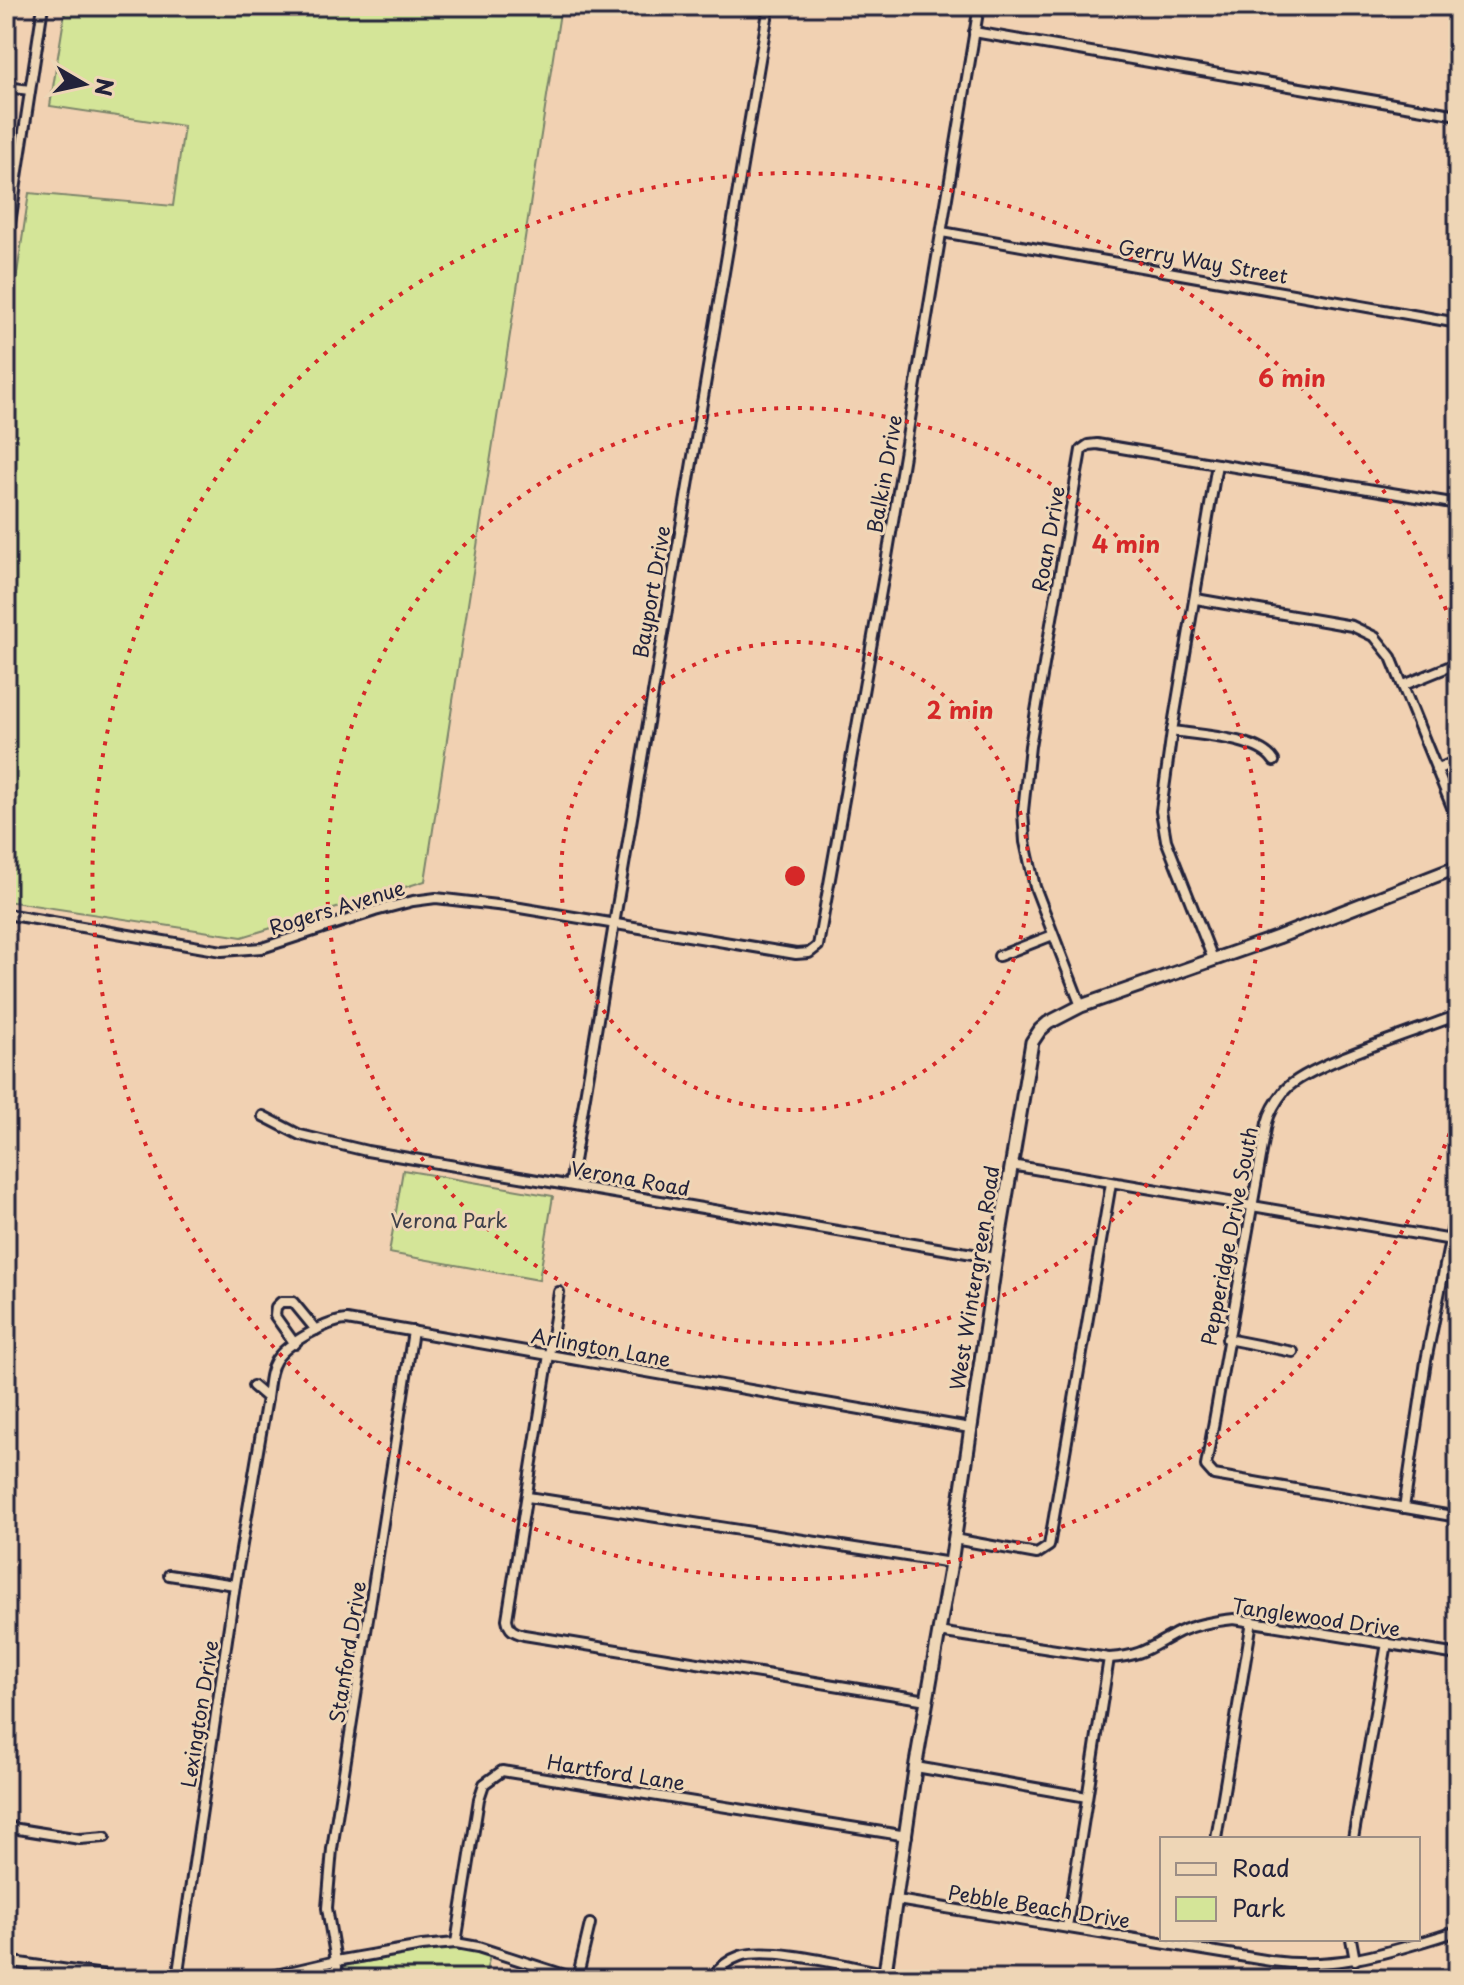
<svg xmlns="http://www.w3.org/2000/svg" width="1464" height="1985" viewBox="0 0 1464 1985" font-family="'Playpen Sans',sans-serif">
	<rect width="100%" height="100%" fill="#f1d1b2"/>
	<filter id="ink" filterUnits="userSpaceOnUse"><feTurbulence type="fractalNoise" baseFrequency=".0125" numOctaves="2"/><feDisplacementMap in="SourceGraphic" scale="16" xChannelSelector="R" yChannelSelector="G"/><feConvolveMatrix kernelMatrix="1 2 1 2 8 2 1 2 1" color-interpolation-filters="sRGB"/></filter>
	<g filter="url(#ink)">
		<g fill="#d4e598" stroke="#7b846a" stroke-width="2">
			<polygon points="66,6 561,6 425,881 242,937 6,901 6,348 29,193 173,206 184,126 50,106"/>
			<polygon points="403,1170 553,1196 539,1280 389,1253"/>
			<polygon points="443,1948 467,1950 490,1956 484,1979 346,1979 344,1966"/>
		</g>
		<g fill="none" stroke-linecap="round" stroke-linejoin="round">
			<g stroke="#22223b" stroke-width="14">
				<g id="street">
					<polyline points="974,32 1458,115"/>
					<polyline points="6,87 30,90"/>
					<polyline points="942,232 1458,323"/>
					<polyline points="6,250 43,6"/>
					<polyline points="1196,599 1352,626 1375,637 1391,657 1458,822"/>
					<polyline points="1404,685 1458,663"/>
					<path d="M1172,731C1199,735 1260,738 1274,761"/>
					<polyline points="1436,770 1458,760"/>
					<polyline points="6,914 222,951 262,948 375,911 413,901 436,898 514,907 796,954 809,953 818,946 886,563 979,6"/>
					<polyline points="999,956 1053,935"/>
					<polyline points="1213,959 1166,840 1161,811 1172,731 1217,464"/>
					<polyline points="1081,1006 1035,887 1025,842 1023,811 1030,746 1081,450 1088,445 1097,444 1458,504"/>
					<path d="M1458,1015C1420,1030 1308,1064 1285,1090C1277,1100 1270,1111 1267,1123L1206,1466L1214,1475L1458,1517"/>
					<polyline points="263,1116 300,1135 367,1151 996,1258"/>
					<polyline points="1011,1165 1458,1241"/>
					<polyline points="570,1185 769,6"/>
					<path d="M559,1292L507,1619C509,1630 513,1632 524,1635L927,1700"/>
					<polyline points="1227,1339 1293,1352"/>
					<polyline points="295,1344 275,1316 276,1307 281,1302 293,1302 316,1330"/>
					<path d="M267,1398C269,1385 269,1371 276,1360C287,1343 327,1321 347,1320L970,1428"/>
					<polyline points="528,1497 951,1563"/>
					<polyline points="1404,1508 1426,1361 1458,1200"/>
					<polyline points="954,1539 1037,1554 1049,1546 1111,1183"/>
					<polyline points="169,1575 235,1585"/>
					<path d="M938,1632L1109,1658C1143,1656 1150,1647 1179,1632C1196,1624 1215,1621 1234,1619L1458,1655"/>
					<polyline points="916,1767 1087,1797"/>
					<polyline points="6,1827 80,1839 105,1837"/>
					<polyline points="1216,1839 1252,1621"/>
					<polyline points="1353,1839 1387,1643"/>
					<path d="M897,1900L1271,1961C1342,1970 1392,1951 1458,1931"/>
					<polyline points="1067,1927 1109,1658"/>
					<polyline points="1351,1939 1355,1960"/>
					<polyline points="456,1943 479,1799 484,1784 502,1771 907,1836"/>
					<polyline points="6,1961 131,1979"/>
					<polyline points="177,1979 235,1585 267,1398 253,1386"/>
					<polyline points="259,1979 336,1961 422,1946 456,1943 478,1947 577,1979"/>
					<polyline points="339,1979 327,1908 332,1849 413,1331"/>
					<polyline points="577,1979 590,1924"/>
					<path d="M711,1979C718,1969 728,1960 740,1956C773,1946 850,1967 885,1973"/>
				</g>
			</g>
			<g stroke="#22223b" stroke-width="17">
				<polyline id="secondary" points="884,1979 916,1763 951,1563 996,1258 1032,1042 1040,1030 1048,1023 1081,1006 1278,937 1458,867"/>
			</g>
			<use href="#street" stroke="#eed6b6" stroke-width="8"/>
			<use href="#secondary" stroke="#eed6b6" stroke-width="11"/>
		</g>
	</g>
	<g fill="none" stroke="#d62828" stroke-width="4" stroke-dasharray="4 8">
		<circle cx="795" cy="876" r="234"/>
		<circle cx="795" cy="876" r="468"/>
		<path d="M1458 1111A703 703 0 1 1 1458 641"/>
	</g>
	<g text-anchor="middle" stroke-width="6" stroke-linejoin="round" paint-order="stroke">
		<g font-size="20" fill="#22223b" stroke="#eed6b6">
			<text transform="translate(1203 262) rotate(10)" y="7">Gerry Way Street</text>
			<text transform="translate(885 474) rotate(-80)" y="7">Balkin Drive</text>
			<text transform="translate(1049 539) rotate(-80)" y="7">Roan Drive</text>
			<text transform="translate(652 592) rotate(-80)" y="7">Bayport Drive</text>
			<text transform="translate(337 908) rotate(-17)" y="7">Rogers Avenue</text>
			<text transform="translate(630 1179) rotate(10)" y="7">Verona Road</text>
			<text transform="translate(1230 1236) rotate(-79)" y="7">Pepperidge Drive South</text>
			<text transform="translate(975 1278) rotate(-81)" y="7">West Wintergreen Road</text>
			<text transform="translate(601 1348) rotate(10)" y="7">Arlington Lane</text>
			<text transform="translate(1316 1618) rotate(8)" y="7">Tanglewood Drive</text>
			<text transform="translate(348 1652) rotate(-81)" y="7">Stanford Drive</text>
			<text transform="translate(200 1714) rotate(-81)" y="7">Lexington Drive</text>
			<text transform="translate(616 1773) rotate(9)" y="7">Hartford Lane</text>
			<text transform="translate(1039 1907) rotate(9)" y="7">Pebble Beach Drive</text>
		</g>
		<g font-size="20" fill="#3d3f49" stroke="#eed6b6">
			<text x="449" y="1228">Verona Park</text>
		</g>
	</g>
	<circle cx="795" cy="876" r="12" fill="#d62828" stroke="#eed6b6" stroke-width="4"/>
	<g font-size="24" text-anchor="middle" font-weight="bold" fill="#d62828" stroke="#eed6b6" stroke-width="6" stroke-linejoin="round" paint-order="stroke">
		<text x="1292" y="387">6 min</text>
		<text x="1126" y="553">4 min</text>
		<text x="960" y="719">2 min</text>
	</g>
	<rect width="1464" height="1985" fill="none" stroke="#eed6b6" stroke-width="32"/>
	<rect x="16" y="16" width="1432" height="1953" fill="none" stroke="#22223b" stroke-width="3" filter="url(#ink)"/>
	<rect x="1160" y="1837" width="260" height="104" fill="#eed6b6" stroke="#9c8e85" stroke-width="2"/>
	<rect x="1176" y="1863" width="40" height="12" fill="#eed6b6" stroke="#9c8e85" stroke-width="2"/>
	<text x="1232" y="1877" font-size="24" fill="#22223b">Road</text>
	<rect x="1176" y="1897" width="40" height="24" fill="#d4e598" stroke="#9c8e85" stroke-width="2"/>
	<text x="1232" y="1917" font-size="24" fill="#22223b">Park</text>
	<g transform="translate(84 84) rotate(99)" stroke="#eed6b6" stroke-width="6" paint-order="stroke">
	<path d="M0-6L14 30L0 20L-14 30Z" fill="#22223b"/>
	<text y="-12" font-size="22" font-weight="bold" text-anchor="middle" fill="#22223b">N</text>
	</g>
</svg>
